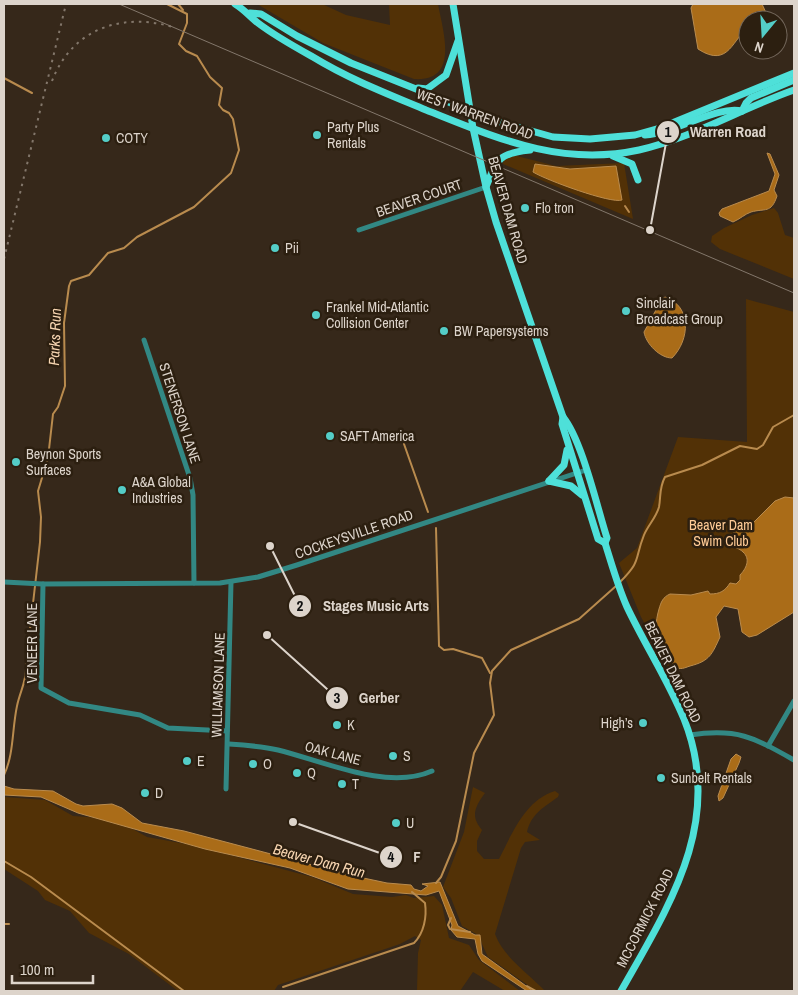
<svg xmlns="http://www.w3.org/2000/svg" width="798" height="995" viewBox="0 0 798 995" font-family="'Archivo Narrow',sans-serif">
	<rect width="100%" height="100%" fill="#36281a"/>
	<g fill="#523106">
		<path d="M257,4H322L346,15L390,25L389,4H438C443,32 460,82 414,79L323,43Z"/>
		<polygon points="513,155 556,166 624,163 633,219 503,164 504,159"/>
		<polygon points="774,208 778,213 785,235 794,238 794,279 720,249 711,242 712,236 724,228 752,215"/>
		<path d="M746,299L794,312V612L757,635L749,637L742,632L738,609L724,606L716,617L720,637C706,666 700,663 671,672L641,617L619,563L637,548L678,437L747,442Z"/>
		<path d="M473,787L485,793C475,807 470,816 482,830L477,841V851L484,859H499C512,834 525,800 555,791L559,794L558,797C544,807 531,814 527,832L540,840L525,842L521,848L495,934C504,958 528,973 545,991H536L488,957L478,935L462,926L451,898L443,887L464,832Z"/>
		<polygon points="4,797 45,800 73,816 115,819 147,837 192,845 312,877 353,894 392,897 406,895 414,898 434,896 442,905 449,938 469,945 479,960 520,991 505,991 473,972 460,991 417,991 418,953 421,940 415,936 400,944 278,985 274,991 178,991 129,954 89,933 70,911 45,900 38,891 4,869"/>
	</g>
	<g fill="#aa6c18" stroke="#b98b4e">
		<path d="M693,4H762L767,15L766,20H748V30C733,35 730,70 698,49L691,8Z"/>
		<path d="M767,153L770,154L779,175L774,190L777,196C771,214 765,208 751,212C745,214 740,219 733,222L720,216L719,213L722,209L769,191L775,174Z"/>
		<path d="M535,164L570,169L616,166L622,200C611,204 546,180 533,172Z"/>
		<path d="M665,297C692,306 690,340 672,358C660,358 646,344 644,332L662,299Z"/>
		<path d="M785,497L794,498V612L757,635L749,637L742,632L738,609L724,606L716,617L720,637C712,654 710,661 690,666C684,668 681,670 675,667C661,644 651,637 659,609C661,602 663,597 670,594L691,595L708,591L710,594C720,594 725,591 730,583L736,584L740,580V575C746,569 751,559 743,552C739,548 736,549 732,544L734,532L738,528L750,526L775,501Z"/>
		<polygon points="736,754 741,757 739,763 723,798 719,801 718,796 731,759"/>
		<polygon points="4,786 14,789 53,791 76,804 83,806 112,804 122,808 142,823 184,831 354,876 387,883 411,885 414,889 421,891 428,886 422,884 440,882 458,926 475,935 480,935 482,954 533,991 527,991 482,961 478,954 475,939 457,937 451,930 452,925 439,891 426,895 348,889 290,868 205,849 78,813 41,797 4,795"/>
	</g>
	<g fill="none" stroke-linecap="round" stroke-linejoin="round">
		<g stroke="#b98b4e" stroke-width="2">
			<polyline points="178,4 183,10"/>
			<polyline points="4,78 32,93"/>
			<polyline points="625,206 629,212"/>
			<polyline points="404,444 428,512"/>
			<polyline points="436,528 439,646 444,650 453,649 482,658 490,673"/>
			<path d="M620,582C642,560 634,560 644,535C648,525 656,518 659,507C661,496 659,488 665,477L702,465L740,446L757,449L763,445L773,427L794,415"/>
			<path d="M4,775C14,754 12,729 17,706C20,691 27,681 26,665L40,542L41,517L38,491L48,458L53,414L58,407L65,386L64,323L69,286L71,281L89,275L108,253L124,248L137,237L194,207L231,173L239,150L233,119L229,113L223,110L219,105L222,88L210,77L197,56L186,51L179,44L187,23V14L167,4"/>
			<polyline points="4,861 31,877 184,991"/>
			<polyline points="436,883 441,877 456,841 474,753 494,715 490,683 492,671 511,650 579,619 616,586"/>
			<polyline points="451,918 448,925 450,929 470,932"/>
			<polyline points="4,924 9,924"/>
			<polyline points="527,986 536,991"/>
			<path d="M283,987L414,943C424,933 427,917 425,903L412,892"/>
		</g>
		<g stroke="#328884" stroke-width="5">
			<polyline points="359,230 486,187"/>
			<polyline points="144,340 190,478 193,495 194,583"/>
			<polyline points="4,582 43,584 220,583 258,577 297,565 586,470"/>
			<polyline points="43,584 41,688 69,703 140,715 168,728 227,731"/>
			<path d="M690,735C737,728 753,737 794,760"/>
			<path d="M228,744C244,745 261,746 278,750C323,761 387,791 432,771"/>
			<polyline points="768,746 794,701"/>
			<polyline points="226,789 231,582"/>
		</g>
		<g stroke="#4ee0d9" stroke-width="7">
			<path d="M235,4C245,10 250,17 258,23C275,36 295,47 313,57C349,79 388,94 426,110C497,138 560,167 639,150C693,138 742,108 794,90"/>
			<path d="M453,4L473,128L486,187L496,222L563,417C582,440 597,507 607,538L605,543C612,565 618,587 627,607C645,645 668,680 684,719C725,821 669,906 621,991"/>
			<polyline points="250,13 261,14 297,36 351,63 496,121 553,137 590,139 635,135 660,128 794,73"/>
			<polyline points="418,88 427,89 446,75 458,41"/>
			<polyline points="742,111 746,103 751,98 794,80"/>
			<path d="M645,135C676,133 717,105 742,111"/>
			<polyline points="613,156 632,164 638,180"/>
			<path d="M486,187C497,159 499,153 530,150"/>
			<polyline points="563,417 562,424 598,539 605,543"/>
			<polyline points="549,481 571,486 582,495"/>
			<polyline points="549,481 564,465 567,450"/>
		</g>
		<polyline stroke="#83776b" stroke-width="1" points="119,4 794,293"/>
		<g stroke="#83776b" stroke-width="2" stroke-dasharray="2.5 5" stroke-linecap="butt">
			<path d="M52,81C72,29 121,12 173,27"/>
			<polyline points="4,259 66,4"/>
		</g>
	</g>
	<g fill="#54cdc7" stroke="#2c1f10" stroke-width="2">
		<circle cx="317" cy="135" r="5"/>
		<circle cx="106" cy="138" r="5"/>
		<circle cx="525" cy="208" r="5"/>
		<circle cx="275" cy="248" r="5"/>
		<circle cx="626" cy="311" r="5"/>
		<circle cx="316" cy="315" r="5"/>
		<circle cx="444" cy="331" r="5"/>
		<circle cx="330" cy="436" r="5"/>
		<circle cx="16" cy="462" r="5"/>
		<circle cx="122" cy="490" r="5"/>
		<circle cx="643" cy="723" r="5"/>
		<circle cx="337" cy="725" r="5"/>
		<circle cx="393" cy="756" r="5"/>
		<circle cx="187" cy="761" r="5"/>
		<circle cx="253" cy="764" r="5"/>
		<circle cx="297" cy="773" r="5"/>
		<circle cx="661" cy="778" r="5"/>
		<circle cx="342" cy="784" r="5"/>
		<circle cx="145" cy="793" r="5"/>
		<circle cx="396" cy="823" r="5"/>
	</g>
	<g text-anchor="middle" stroke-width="5" stroke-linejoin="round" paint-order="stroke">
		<g font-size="14" fill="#ddd4cb" stroke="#2c1f10">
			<text transform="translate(475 114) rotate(20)" y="5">WEST WARREN ROAD</text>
			<text transform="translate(419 198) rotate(-19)" y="5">BEAVER COURT</text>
			<text transform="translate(508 210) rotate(74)" y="5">BEAVER DAM ROAD</text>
			<text transform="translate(180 413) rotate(72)" y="5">STENERSON LANE</text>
			<text transform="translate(354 534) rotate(-19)" y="5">COCKEYSVILLE ROAD</text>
			<text transform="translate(32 643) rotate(-90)" y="5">VENEER LANE</text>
			<text transform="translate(673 672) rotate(64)" y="5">BEAVER DAM ROAD</text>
			<text transform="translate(218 685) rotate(-88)" y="5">WILLIAMSON LANE</text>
			<text transform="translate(333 753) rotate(15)" y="5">OAK LANE</text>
			<text transform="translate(645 918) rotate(-63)" y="5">MCCORMICK ROAD</text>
		</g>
		<g font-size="14" fill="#ddd4cb" stroke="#2c1f10" text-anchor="start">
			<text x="327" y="132">Party Plus<tspan x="327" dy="16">Rentals</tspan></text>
			<text x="116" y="143">COTY</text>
			<text x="535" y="213">Flo tron</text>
			<text x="285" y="253">Pii</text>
			<text x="636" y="308">Sinclair<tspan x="636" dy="16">Broadcast Group</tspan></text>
			<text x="326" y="312">Frankel Mid-Atlantic<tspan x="326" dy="16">Collision Center</tspan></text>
			<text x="454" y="336">BW Papersystems</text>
			<text x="340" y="441">SAFT America</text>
			<text x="26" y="459">Beynon Sports<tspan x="26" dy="16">Surfaces</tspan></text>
			<text x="132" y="487">A&amp;A Global<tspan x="132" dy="16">Industries</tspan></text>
			<text x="633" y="728" text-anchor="end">High’s</text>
			<text x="347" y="730">K</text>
			<text x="403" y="761">S</text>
			<text x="197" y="766">E</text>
			<text x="263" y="769">O</text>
			<text x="307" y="778">Q</text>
			<text x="671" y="783">Sunbelt Rentals</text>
			<text x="352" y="789">T</text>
			<text x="155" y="798">D</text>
			<text x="406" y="828">U</text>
		</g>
		<g font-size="14" fill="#ffcb96" stroke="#2c1f10">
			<text x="721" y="530">Beaver Dam<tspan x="721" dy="16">Swim Club</tspan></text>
		</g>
		<g font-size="15" font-style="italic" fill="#f8d6b2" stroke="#2c1f10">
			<text transform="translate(55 337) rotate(-88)" y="5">Parks Run</text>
			<text transform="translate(319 861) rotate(15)" y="5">Beaver Dam Run</text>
		</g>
	</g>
	<path fill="none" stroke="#ddd4cb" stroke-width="2" d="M650 230L668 132M270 546L300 606M267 635L337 698M293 822L391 857"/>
	<g fill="#ddd4cb" stroke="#2c1f10" stroke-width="2">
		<circle cx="650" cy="230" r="5"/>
		<circle cx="270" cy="546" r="5"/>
		<circle cx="267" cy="635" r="5"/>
		<circle cx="293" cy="822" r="5"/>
		<circle cx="668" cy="132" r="12"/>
		<circle cx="300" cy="606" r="12"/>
		<circle cx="337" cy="698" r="12"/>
		<circle cx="391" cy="857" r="12"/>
	</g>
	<g font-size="15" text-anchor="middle" font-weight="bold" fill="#111">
		<text x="668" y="137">1</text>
		<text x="300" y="611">2</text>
		<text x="337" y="703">3</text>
		<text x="391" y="862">4</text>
	</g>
	<g font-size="15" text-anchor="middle" font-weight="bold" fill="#ddd4cb" stroke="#2c1f10" stroke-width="5" stroke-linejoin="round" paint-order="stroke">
		<text x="728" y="137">Warren Road</text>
		<text x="376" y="611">Stages Music Arts</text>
		<text x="379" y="703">Gerber</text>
		<text x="417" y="862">F</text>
	</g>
	<rect width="798" height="995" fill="none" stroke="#ddd4cb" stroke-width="10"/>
	<g transform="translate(763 35) rotate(198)"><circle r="24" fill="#2c1f10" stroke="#73675b"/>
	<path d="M0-4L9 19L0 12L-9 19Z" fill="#54cdc7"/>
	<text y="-8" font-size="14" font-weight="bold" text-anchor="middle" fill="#ddd4cb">N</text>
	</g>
	<path d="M12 975v8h81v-8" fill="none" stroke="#ddd4cb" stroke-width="2.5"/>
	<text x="20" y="975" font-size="15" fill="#ddd4cb" stroke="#2c1f10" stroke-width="4" paint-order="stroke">100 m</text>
</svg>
